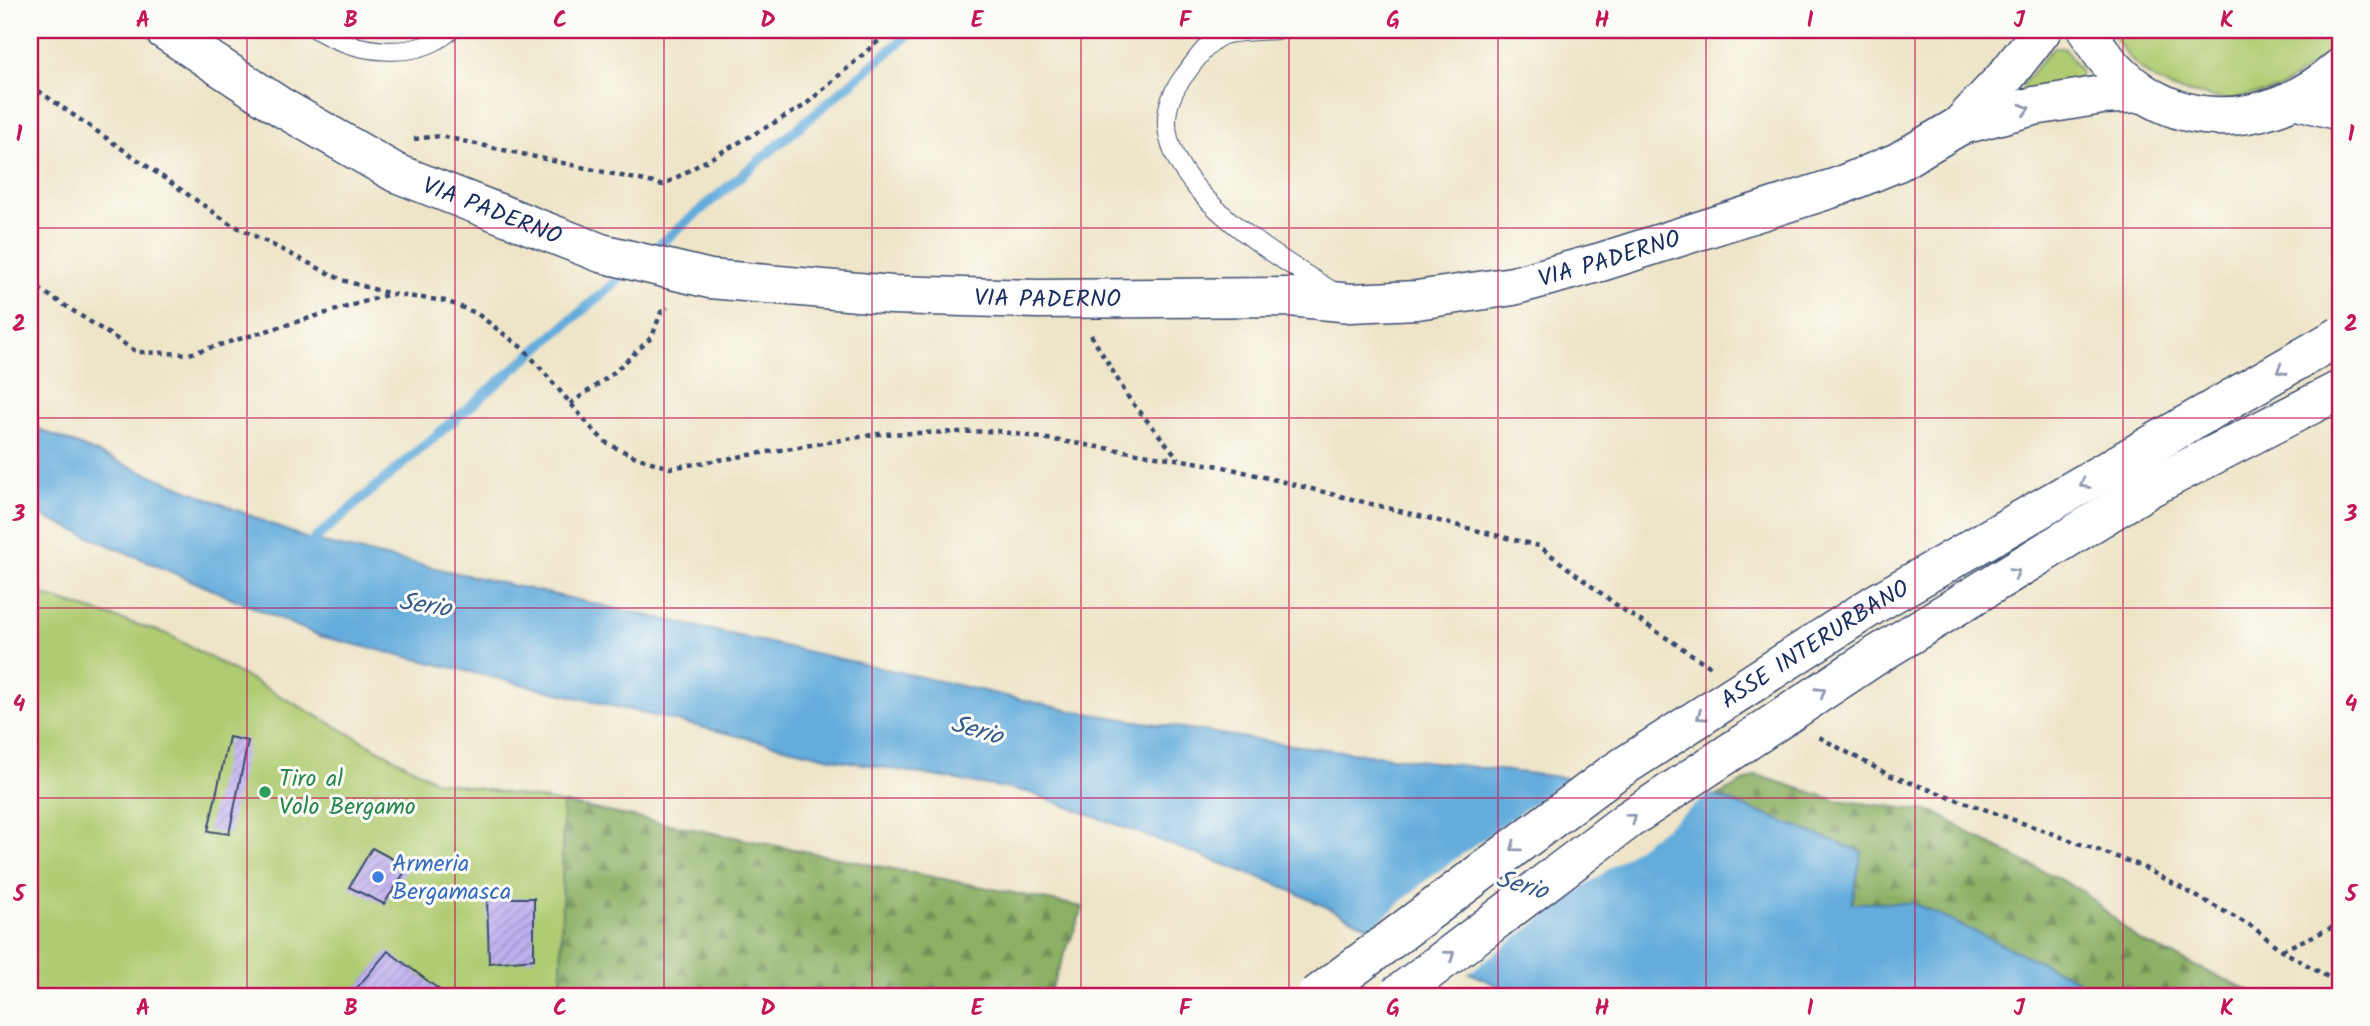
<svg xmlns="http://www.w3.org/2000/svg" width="2370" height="1026" viewBox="0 0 2370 1026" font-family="Kalam,sans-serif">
	<defs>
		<pattern id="forest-firs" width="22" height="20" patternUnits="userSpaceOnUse" patternTransform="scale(1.75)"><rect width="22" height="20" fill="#8cb065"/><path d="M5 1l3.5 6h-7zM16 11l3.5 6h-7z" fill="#729056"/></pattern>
		<pattern id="building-hatch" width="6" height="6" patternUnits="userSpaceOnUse" patternTransform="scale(1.75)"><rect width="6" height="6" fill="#c0b0f0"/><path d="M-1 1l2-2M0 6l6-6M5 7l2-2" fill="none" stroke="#9b90c6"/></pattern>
	</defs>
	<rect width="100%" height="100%" fill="#fdfcf7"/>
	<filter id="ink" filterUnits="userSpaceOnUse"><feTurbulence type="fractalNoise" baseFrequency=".0143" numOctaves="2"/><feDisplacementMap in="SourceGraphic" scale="14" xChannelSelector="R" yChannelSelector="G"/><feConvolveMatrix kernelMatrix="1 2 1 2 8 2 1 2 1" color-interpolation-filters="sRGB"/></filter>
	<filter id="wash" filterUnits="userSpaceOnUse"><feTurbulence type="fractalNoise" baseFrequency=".00686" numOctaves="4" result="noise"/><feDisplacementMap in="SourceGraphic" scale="28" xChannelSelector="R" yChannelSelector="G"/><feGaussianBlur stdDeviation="1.57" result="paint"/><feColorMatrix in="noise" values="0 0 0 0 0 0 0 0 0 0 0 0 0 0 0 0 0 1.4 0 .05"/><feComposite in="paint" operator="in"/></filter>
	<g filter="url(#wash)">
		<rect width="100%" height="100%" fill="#eee5c8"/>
		<g fill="#b0cc73" stroke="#667e68" stroke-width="2">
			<polygon points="2109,30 2340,30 2340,37 2324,58 2279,89 2226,100 2172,89 2149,76 2130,59"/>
			<polygon points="2053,47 2065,49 2081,72 2077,83 2027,93 2022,85"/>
			<polygon points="30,591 167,634 436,781 563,803 561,996 30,996"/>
		</g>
		<g fill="url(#forest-firs)" stroke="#547062" stroke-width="2">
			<polygon points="1757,775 1835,800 1935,812 1978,838 2083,891 2138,940 2262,996 2098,996 2074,978 1913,903 1851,903 1862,852 1716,796"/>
			<polygon points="563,803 1083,907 1083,908 1048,996 561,996"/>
		</g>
		<polygon fill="#64acdb" stroke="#406e9c" stroke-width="2" points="30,422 41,430 310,540 1073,711 1284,744 1716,796 1862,852 1852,903 1913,903 2074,978 2098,996 1520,996 1272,882 1028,792 839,760 320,636 30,511"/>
		<polygon fill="#eee5c8" points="1572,775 1713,792 1466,975 1368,931 1425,881"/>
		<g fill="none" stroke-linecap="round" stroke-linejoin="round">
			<g stroke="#64acdb" stroke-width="10">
				<polyline points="646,256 914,30"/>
				<polyline points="303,549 631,269"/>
			</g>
		</g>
		<g id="blocks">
			<g fill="url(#building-hatch)">
				<polygon points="229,737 248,741 229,834 208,831"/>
				<polygon points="372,848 408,867 384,904 349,887"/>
				<polygon points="487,898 534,898 534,959 489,963"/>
				<polygon points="388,951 445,994 443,996 350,996"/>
			</g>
		</g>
	</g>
	<g filter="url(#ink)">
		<use href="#blocks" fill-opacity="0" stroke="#3b4a6e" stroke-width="2"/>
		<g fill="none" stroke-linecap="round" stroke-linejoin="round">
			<g stroke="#3b4a6e" stroke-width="20">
				<g id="service">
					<path d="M317,30C355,52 415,63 451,30"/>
					<path d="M1277,30C1264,31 1230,31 1219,37C1206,44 1193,64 1184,76C1115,164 1273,254 1334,292"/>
				</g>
			</g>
			<g stroke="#3b4a6e" stroke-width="41">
				<g id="tertiary">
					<path id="s1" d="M164,30L281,107L396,173L601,253L710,279L892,295L1039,299L1290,297L1351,303L1417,300L1513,286L1601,262L1837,187L1898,162L1959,126L2006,76L2042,30"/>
					<path d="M2087,30C2143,132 2256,142 2340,68"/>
					<polyline points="2298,100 2340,111"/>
					<polyline points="1959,126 2034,106 2102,95 2143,93"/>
				</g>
			</g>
			<g stroke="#3b4a6e" stroke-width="4.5" stroke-dasharray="5 5" stroke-linecap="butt">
				<polyline points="30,85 229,223 342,280 391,294 446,301 476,313 525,350 595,432 608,444 636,457 670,468 878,434 997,431 1220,466 1539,546 1619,607 1711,667"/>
				<polyline points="414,139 440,136 663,185 804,106 891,30"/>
				<polyline points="30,283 137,352 189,354 390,294"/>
				<polyline points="1091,335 1130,400 1179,459"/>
				<polyline points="570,404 611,375 652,337 661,312 668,308"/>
				<polyline points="1819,737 1889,775 2139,865 2253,927 2281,950 2340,984"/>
				<polyline points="2282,950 2340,924"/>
			</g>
			<use href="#service" stroke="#fff" stroke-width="18"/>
			<use href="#tertiary" stroke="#fff" stroke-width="38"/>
			<g stroke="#3b4a6e" stroke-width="41" stroke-linecap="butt">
				<g id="trunk-bridge">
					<path id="s2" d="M1316,996L1612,774L1875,604L2340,336"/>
					<polyline points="1396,996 1628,820 1877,655 2151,487 2340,390"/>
				</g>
			</g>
			<use href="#trunk-bridge" stroke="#fff" stroke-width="38"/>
		</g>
		<defs><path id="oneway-chevron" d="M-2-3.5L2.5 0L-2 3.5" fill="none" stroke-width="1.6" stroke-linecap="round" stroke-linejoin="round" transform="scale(1.75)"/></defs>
		<g stroke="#8d97ae">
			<use href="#oneway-chevron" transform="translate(2025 109) rotate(-17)"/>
			<use href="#oneway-chevron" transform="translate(2281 370) rotate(150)"/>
			<use href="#oneway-chevron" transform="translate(2084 484) rotate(150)"/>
			<use href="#oneway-chevron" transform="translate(2015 573) rotate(-31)"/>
			<use href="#oneway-chevron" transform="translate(1821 692) rotate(-33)"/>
			<use href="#oneway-chevron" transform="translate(1701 716) rotate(147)"/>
			<use href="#oneway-chevron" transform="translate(1632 818) rotate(-36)"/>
			<use href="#oneway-chevron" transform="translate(1515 847) rotate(143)"/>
			<use href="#oneway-chevron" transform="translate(1450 955) rotate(-37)"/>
		</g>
	</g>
	<path fill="none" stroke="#c2185b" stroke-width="2" stroke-opacity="0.55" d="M247,30V996M455,30V996M664,30V996M872,30V996M1081,30V996M1289,30V996M1498,30V996M1706,30V996M1915,30V996M2123,30V996M30,228H2340M30,418H2340M30,608H2340M30,798H2340"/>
	<circle fill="#2e9e5b" stroke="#fdfcf7" stroke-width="2.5" cx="265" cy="792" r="7"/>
	<circle fill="#3f7fe0" stroke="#fdfcf7" stroke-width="2.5" cx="378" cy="877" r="7"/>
	<g text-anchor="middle" stroke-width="6" stroke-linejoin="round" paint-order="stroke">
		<g font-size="24" fill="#1b2f5e" stroke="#fdfcf7">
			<text dy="8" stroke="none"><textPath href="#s1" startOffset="376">VIA PADERNO</textPath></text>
			<text dy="8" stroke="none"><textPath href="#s1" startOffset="1510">VIA PADERNO</textPath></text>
			<text dy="8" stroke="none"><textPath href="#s1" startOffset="943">VIA PADERNO</textPath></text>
			<text dy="8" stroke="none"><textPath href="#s2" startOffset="611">ASSE INTERURBANO</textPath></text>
		</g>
		<g font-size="24" fill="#27864d" stroke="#fdfcf7" text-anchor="start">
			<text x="279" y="786">Tiro al<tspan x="279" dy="28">Volo Bergamo</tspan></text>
		</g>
		<g font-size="24" fill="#366cbe" stroke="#fdfcf7" text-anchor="start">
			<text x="392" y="871">Armeria<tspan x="392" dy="28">Bergamasca</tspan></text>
		</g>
		<g font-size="26" font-style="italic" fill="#355b8a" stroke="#fdfcf7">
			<text transform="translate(425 604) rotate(9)" y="9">Serio</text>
			<text transform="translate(977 729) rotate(16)" y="9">Serio</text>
			<text transform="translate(1522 884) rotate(16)" y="9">Serio</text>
		</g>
	</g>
	<rect width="2370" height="1026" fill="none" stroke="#fdfcf7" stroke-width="77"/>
	<rect x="38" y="38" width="2294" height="950" fill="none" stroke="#c2185b" stroke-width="2.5"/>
	<g font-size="23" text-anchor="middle" font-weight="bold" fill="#c2185b">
		<text x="143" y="27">A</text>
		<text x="351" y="27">B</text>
		<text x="560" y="27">C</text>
		<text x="768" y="27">D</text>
		<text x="977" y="27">E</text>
		<text x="1185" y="27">F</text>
		<text x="1393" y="27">G</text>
		<text x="1602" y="27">H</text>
		<text x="1810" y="27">I</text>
		<text x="2019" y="27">J</text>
		<text x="2227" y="27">K</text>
		<text x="19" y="141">1</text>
		<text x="2351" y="141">1</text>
		<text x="19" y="331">2</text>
		<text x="2351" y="331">2</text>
		<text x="19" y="521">3</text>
		<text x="2351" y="521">3</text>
		<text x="19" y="711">4</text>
		<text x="2351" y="711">4</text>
		<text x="19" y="901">5</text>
		<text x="2351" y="901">5</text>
		<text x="143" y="1015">A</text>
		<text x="351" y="1015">B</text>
		<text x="560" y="1015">C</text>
		<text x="768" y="1015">D</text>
		<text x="977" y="1015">E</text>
		<text x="1185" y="1015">F</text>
		<text x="1393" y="1015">G</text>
		<text x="1602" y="1015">H</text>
		<text x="1810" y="1015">I</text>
		<text x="2019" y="1015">J</text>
		<text x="2227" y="1015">K</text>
	</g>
</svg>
